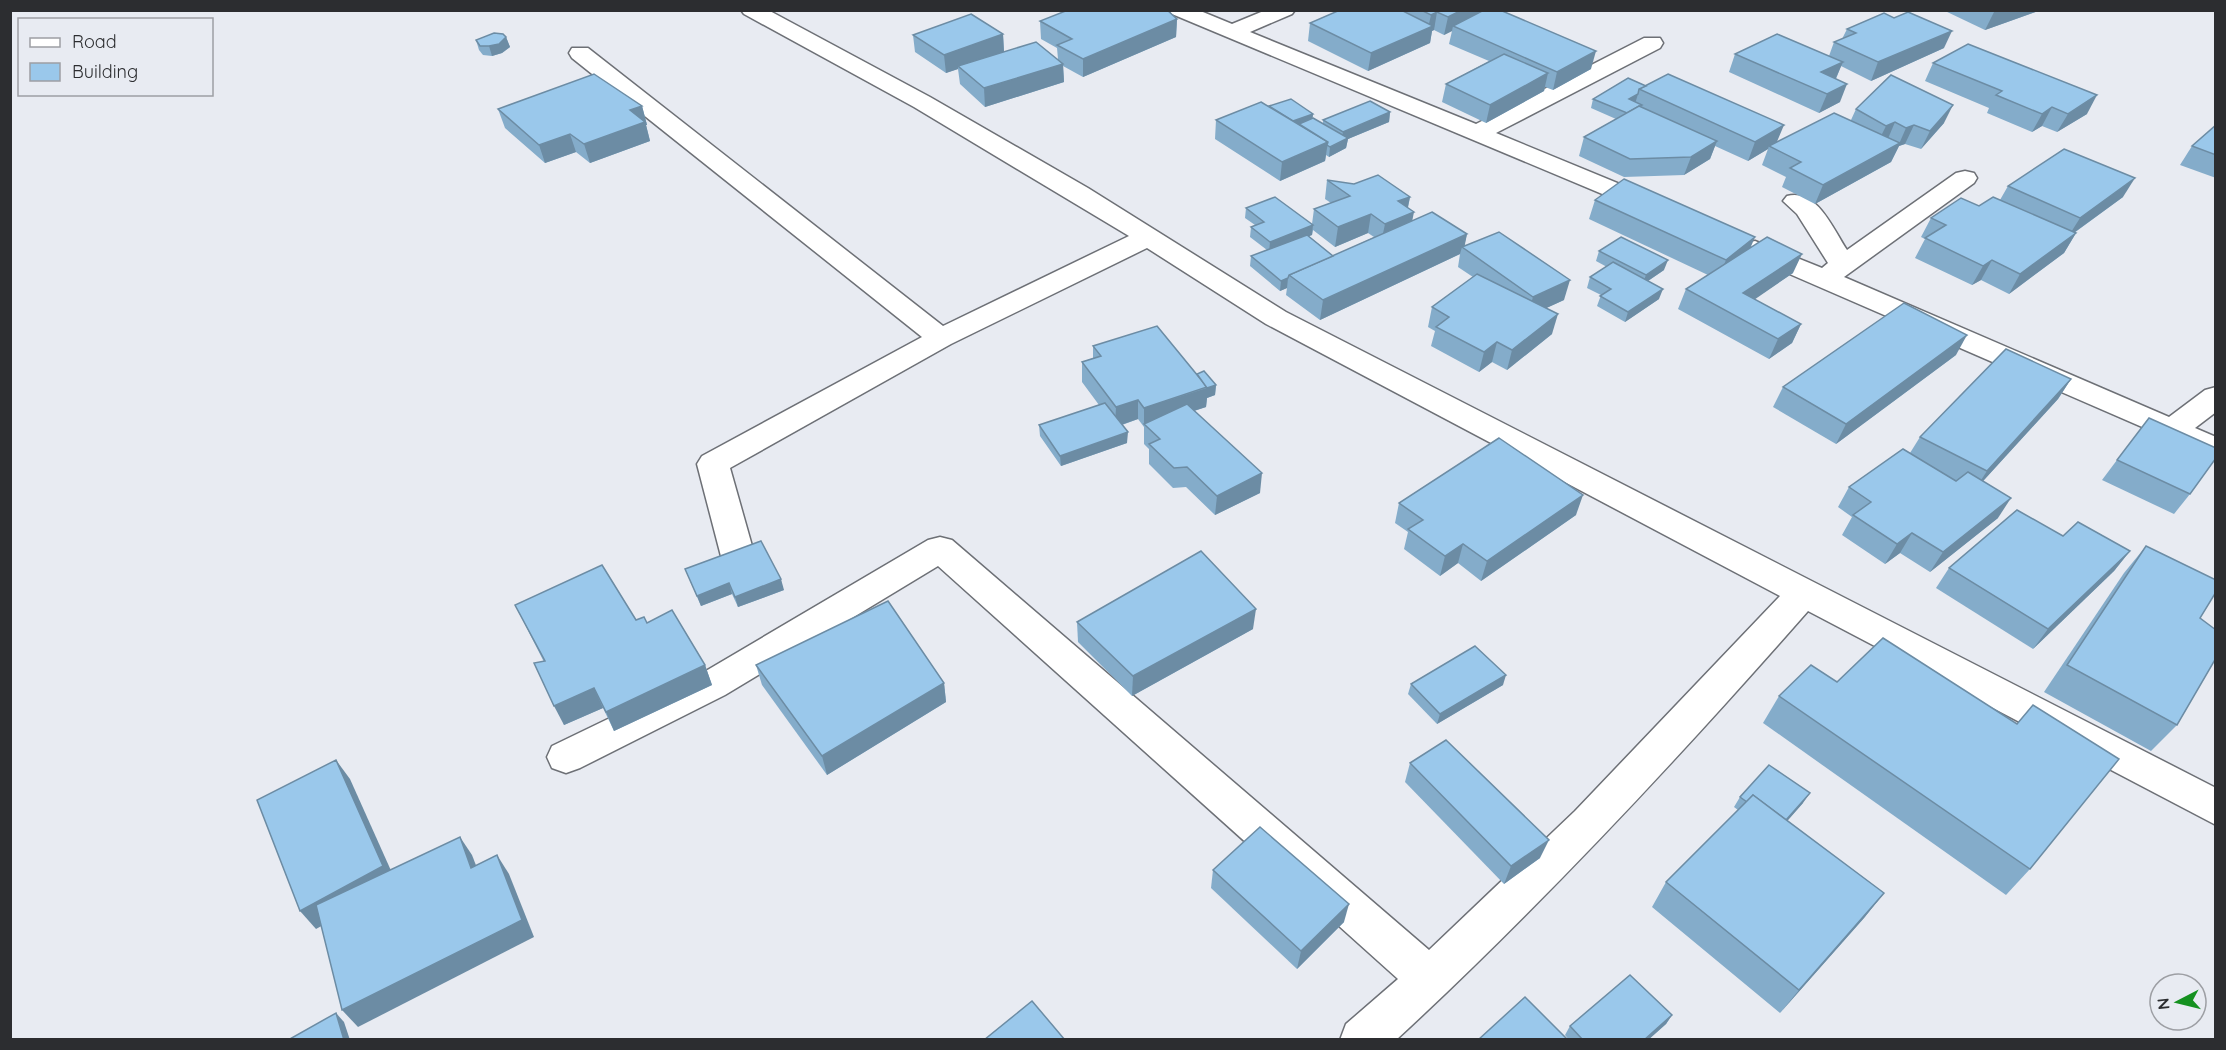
<svg xmlns="http://www.w3.org/2000/svg" width="2226" height="1050" viewBox="0 0 2226 1050" font-family="Quicksand,sans-serif">
	<rect width="100%" height="100%" fill="#e8ebf2"/>
	<g fill="none" stroke-linecap="round" stroke-linejoin="round">
		<g stroke="#6d7076" stroke-width="3">
			<g id="street">
				<path d="M741,10H768L930,97L1088,188L1286,312L2216,788V825L1808,611C1677,760 1542,905 1396,1040H1340L1346,1024L1398,979L938,566L725,695L580,768L566,773L552,768L547,757L552,746L699,675L928,540L940,537L952,540L1429,950L1575,811L1780,596L1266,324L1147,248L951,344L730,468L756,560L751,569L739,572L727,569L722,560L697,464L702,456L922,337L572,58L569,53L572,48H588L943,326L1129,236L914,107L744,14Z"/>
				<polygon points="1169,10 1198,10 1232,24 1266,10 1295,10 1292,14 1250,32 1476,124 1644,38 1660,38 1663,43 1660,48 1496,133 1661,201 1665,206 1661,211 1652,214 1643,211 1172,14"/>
				<path d="M1965,171L1974,173L1977,178L1974,183L1844,277L2169,417L2205,390L2216,387V412L2195,428L2216,437V459L1746,255L1742,249L1746,243L1755,241L1822,268L1828,263L1797,214L1783,201L1787,196C1817,188 1833,229 1847,250L1956,173Z"/>
			</g>
		</g>
		<use href="#street" fill="#fff" fill-rule="evenodd"/>
	</g>
	<g fill="#84acca" fill-rule="evenodd">
		<polygon points="1340,10 1500,10 1591,69 1553,90 1545,87 1544,91 1486,123 1442,102 1446,84 1489,61 1449,44 1452,31 1444,35 1434,30 1432,31 1430,43 1368,71 1308,41 1310,23"/>
		<polygon points="1943,10 2041,10 1985,30"/>
		<polygon points="1177,19 1176,37 1083,77 1063,66 1064,82 985,107 960,84 958,69 946,73 915,52 913,35 1003,34 1004,52 1058,59 1057,48 1041,39 1040,21"/>
		<polygon points="1847,29 1944,48 1871,81 1841,66 1836,79 1840,102 1819,113 1729,72 1735,54 1829,56 1834,42 1842,39"/>
		<polygon points="506,37 510,47 502,53 492,56 483,55 479,50 476,40"/>
		<polygon points="1933,63 2087,114 2057,132 2042,126 2032,132 1987,113 1989,108 1925,81"/>
		<polygon points="1628,78 1777,142 1851,120 1856,109 1944,123 1921,149 1905,144 1899,146 1891,162 1815,204 1782,187 1786,177 1762,165 1768,149 1748,161 1715,146 1710,159 1684,175 1624,177 1579,156 1584,137 1616,119 1591,108 1593,99"/>
		<polygon points="642,106 647,125 646,125 650,141 590,163 576,152 545,163 505,128 498,109"/>
		<polygon points="1269,106 1313,114 1312,119 1323,124 1323,120 1390,112 1389,122 1348,139 1346,148 1329,157 1326,155 1325,161 1280,181 1215,139 1216,120"/>
		<polygon points="2216,125 2216,178 2180,165 2192,146"/>
		<path d="M1327,180L1410,197L1408,208L1412,220L1467,234L1464,246L1564,300L1546,308L1552,334L1507,370L1492,362L1479,372L1431,346L1435,331L1428,327L1432,307L1473,277L1458,267L1460,254L1320,320L1286,295L1287,288L1280,291L1250,266L1251,256L1267,250L1250,237L1251,227L1255,225L1245,218L1246,208L1312,224L1314,209L1331,203L1325,199ZM1313,230L1335,247L1368,233L1374,237L1333,256L1309,236L1312,235Z"/>
		<polygon points="2008,186 2123,197 2074,233 2076,233 2064,253 2009,294 1981,280 1972,285 1915,258 1925,239 1921,237 1931,218 2000,200"/>
		<polygon points="1595,200 1750,248 1793,273 1754,299 1801,324 1792,343 1769,359 1678,309 1686,289 1708,275 1589,219"/>
		<polygon points="1599,251 1664,270 1648,281 1659,299 1625,322 1597,306 1601,295 1587,288 1590,277 1607,267 1596,261"/>
		<polygon points="1093,346 1197,374 1216,385 1215,395 1207,398 1206,407 1194,411 1260,493 1215,515 1186,487 1173,488 1149,464 1149,449 1144,444 1144,427 1138,419 1122,425 1127,443 1061,466 1040,436 1039,425 1099,405 1082,382 1082,362 1093,358"/>
		<polygon points="1956,355 1836,444 1773,407 1783,387"/>
		<polygon points="2071,379 2058,399 1983,481 1998,518 1930,572 1900,553 1885,564 1842,535 1852,517 1838,507 1849,487 1910,453 1920,437"/>
		<polygon points="2117,460 2190,494 2174,514 2102,480"/>
		<polygon points="1399,503 1576,515 1481,581 1458,563 1440,576 1404,549 1408,532 1395,523"/>
		<polygon points="2063,536 2130,551 2114,571 2033,649 1936,588 1949,568"/>
		<polygon points="2146,546 2200,618 2177,725 2151,751 2044,692 2124,573"/>
		<polygon points="685,569 784,590 738,607 732,594 701,606"/>
		<polygon points="515,605 636,620 705,665 712,685 614,731 603,708 564,725 544,662"/>
		<polygon points="1077,622 1253,629 1132,696 1078,642"/>
		<polygon points="756,665 944,683 946,702 827,775 762,685"/>
		<polygon points="1411,684 1503,685 1437,724 1408,694"/>
		<polygon points="1779,696 2030,869 2006,895 1763,723"/>
		<polygon points="1410,763 1540,858 1504,884 1405,782"/>
		<polygon points="1740,797 1803,803 1787,821 1884,893 1864,918 1780,1013 1652,907 1666,882 1738,810 1734,807"/>
		<polygon points="1213,870 1344,922 1297,969 1211,888"/>
		<polygon points="1672,1015 1666,1024 1648,1040 1569,1040 1565,1035 1570,1026"/>
	</g>
	<g fill="#6c8ca4">
		<polygon points="1462,10 1481,10 1480,18 1453,26 1452,31 1444,35 1448,17"/>
		<polygon points="1999,10 2041,10 1985,30 1994,12"/>
		<polygon points="1437,12 1434,30 1432,31 1430,43 1368,71 1371,53 1428,28 1431,15"/>
		<polygon points="1177,19 1176,37 1083,77 1083,59"/>
		<polygon points="1952,31 1944,48 1871,81 1878,62"/>
		<polygon points="1003,34 1004,52 958,66 958,69 946,73 944,55"/>
		<polygon points="506,37 510,47 502,53 492,56 489,46"/>
		<polygon points="1596,51 1591,69 1553,90 1557,72"/>
		<polygon points="1843,62 1835,80 1821,72"/>
		<polygon points="1063,64 1064,82 985,107 984,88"/>
		<polygon points="1548,73 1544,91 1486,123 1490,105"/>
		<polygon points="1847,84 1840,102 1819,113 1827,94"/>
		<polygon points="1638,94 1635,104 1629,99"/>
		<polygon points="2097,95 2087,114 2057,132 2068,114"/>
		<polygon points="1953,105 1944,123 1921,149 1930,131"/>
		<polygon points="642,106 647,125 646,125 650,141 590,163 584,144 630,110"/>
		<polygon points="2052,107 2042,126 2032,132 2042,114"/>
		<polygon points="1390,112 1389,122 1348,139 1346,148 1329,157 1330,147 1341,142 1343,132"/>
		<polygon points="1313,114 1312,124 1299,128 1289,122"/>
		<polygon points="1895,122 1887,141 1877,144 1886,126"/>
		<polygon points="1784,125 1776,144 1769,146 1768,149 1748,161 1755,142"/>
		<polygon points="1914,125 1905,144 1899,146 1891,162 1815,204 1823,185 1899,144 1906,128"/>
		<polygon points="570,134 576,152 545,163 539,145"/>
		<polygon points="1717,141 1710,159 1684,175 1691,157"/>
		<polygon points="1328,142 1325,161 1280,181 1282,162"/>
		<polygon points="2135,178 2123,197 2068,237 2080,218"/>
		<polygon points="1410,197 1406,215 1414,212 1410,232 1381,243 1385,224 1398,201"/>
		<polygon points="1371,214 1368,233 1335,247 1338,227"/>
		<polygon points="1313,225 1312,235 1269,252 1270,242"/>
		<polygon points="2076,233 2064,253 2009,294 2020,274"/>
		<polygon points="1467,234 1464,249 1462,247 1460,254 1320,320 1323,300"/>
		<polygon points="1755,237 1747,256 1718,279 1726,260"/>
		<polygon points="1802,254 1793,273 1735,313 1743,293"/>
		<polygon points="1668,260 1664,270 1642,285 1646,275"/>
		<polygon points="1992,260 1981,280 1972,285 1983,266"/>
		<polygon points="1288,278 1287,288 1280,291 1281,281"/>
		<polygon points="1570,280 1564,300 1527,317 1533,297"/>
		<polygon points="1663,289 1659,299 1625,322 1628,312"/>
		<polygon points="1558,314 1552,334 1507,370 1512,350"/>
		<polygon points="1801,324 1792,343 1769,359 1778,339"/>
		<polygon points="1967,335 1956,355 1836,444 1846,424"/>
		<polygon points="1497,342 1492,362 1479,372 1484,352"/>
		<polygon points="2071,379 2058,399 1974,491 1987,471"/>
		<polygon points="1216,385 1215,395 1207,398 1206,407 1147,426 1144,424 1144,428 1144,408"/>
		<polygon points="1138,400 1138,419 1115,427 1116,407"/>
		<polygon points="1128,432 1127,443 1061,466 1060,456"/>
		<polygon points="1262,473 1260,493 1215,515 1217,496"/>
		<polygon points="1583,495 1576,515 1481,581 1487,561"/>
		<polygon points="2011,498 1998,518 1930,572 1943,552"/>
		<polygon points="1912,533 1900,553 1885,564 1897,544"/>
		<polygon points="1463,544 1458,563 1440,576 1445,556"/>
		<polygon points="2130,551 2114,571 2033,649 2048,629"/>
		<polygon points="781,579 784,590 738,607 735,597"/>
		<polygon points="729,583 732,594 701,606 697,596"/>
		<polygon points="1256,609 1253,629 1132,696 1133,676"/>
		<polygon points="705,665 712,685 614,731 606,712"/>
		<polygon points="1506,675 1503,685 1437,724 1440,714"/>
		<polygon points="944,683 946,702 827,775 822,756"/>
		<polygon points="594,688 603,708 564,725 554,706"/>
		<polygon points="336,760 350,779 397,884 316,929 300,911"/>
		<polygon points="1810,793 1803,803 1774,836 1780,826"/>
		<polygon points="460,837 472,855 484,886 471,868"/>
		<polygon points="1549,840 1540,858 1504,884 1511,866"/>
		<polygon points="497,855 509,874 534,937 358,1027 342,1010"/>
		<polygon points="1884,893 1864,918 1780,1013 1799,990"/>
		<polygon points="1349,904 1344,922 1297,969 1301,951"/>
		<polygon points="336,1013 344,1022 350,1040 344,1040"/>
		<polygon points="1672,1015 1666,1024 1648,1040 1644,1040"/>
	</g>
	<g fill="#9ac8eb" stroke="#6c8ca4" stroke-width="1.5">
		<polygon points="1068,10 1167,10 1177,19 1083,59 1057,45 1072,39 1040,21"/>
		<polygon points="1340,10 1401,10 1433,26 1371,53 1310,23"/>
		<polygon points="1421,10 1462,10 1448,17 1437,12 1431,15"/>
		<polygon points="1484,10 1500,10 1596,51 1557,72 1453,26"/>
		<polygon points="1908,12 1952,31 1878,62 1834,42 1856,33 1847,29 1884,13 1894,18"/>
		<polygon points="971,14 1003,34 944,55 913,35"/>
		<polygon points="494,33 503,34 506,37 499,44 489,46 480,46 476,40"/>
		<polygon points="1777,34 1843,62 1821,72 1847,84 1827,94 1735,54"/>
		<polygon points="1036,42 1063,64 984,88 958,66"/>
		<polygon points="1968,44 2097,95 2068,114 2052,107 2042,114 1996,95 2002,91 1933,63"/>
		<polygon points="1504,54 1548,73 1490,105 1446,84"/>
		<polygon points="594,74 642,106 630,110 645,122 584,144 570,134 539,145 498,109"/>
		<polygon points="1668,74 1784,125 1755,142 1639,89"/>
		<polygon points="1891,75 1953,105 1930,131 1914,125 1906,128 1895,122 1886,126 1856,109"/>
		<polygon points="1628,78 1646,86 1639,89 1638,94 1629,99 1642,105 1640,106 1639,106 1627,113 1593,99"/>
		<polygon points="1291,99 1313,114 1293,121 1269,106"/>
		<polygon points="1370,101 1390,112 1343,132 1323,120"/>
		<polygon points="1261,102 1328,142 1282,162 1216,120"/>
		<polygon points="1639,106 1717,141 1691,157 1630,159 1584,137"/>
		<polygon points="1834,113 1900,143 1823,185 1790,168 1801,162 1769,146"/>
		<polygon points="1313,118 1348,138 1330,147 1327,145 1328,142 1299,124"/>
		<polygon points="2216,125 2216,155 2192,146"/>
		<polygon points="2064,149 2135,178 2080,218 2008,186"/>
		<polygon points="1378,175 1410,197 1398,201 1414,212 1385,224 1371,214 1338,227 1314,209 1350,196 1327,180 1354,184"/>
		<polygon points="1624,179 1755,237 1726,260 1595,200"/>
		<polygon points="1275,197 1313,225 1270,242 1251,227 1264,222 1246,208"/>
		<polygon points="1993,197 2076,233 2020,274 1992,260 1983,266 1925,238 1946,225 1931,218 1961,198 1979,206"/>
		<polygon points="1432,212 1467,234 1323,300 1289,275"/>
		<polygon points="1499,232 1570,280 1533,297 1462,247"/>
		<polygon points="1307,235 1333,256 1289,275 1288,278 1281,281 1251,256"/>
		<polygon points="1621,237 1668,260 1646,275 1599,251"/>
		<polygon points="1767,237 1802,254 1743,293 1801,324 1778,339 1686,289"/>
		<polygon points="1613,262 1663,289 1628,312 1600,296 1611,289 1590,277"/>
		<polygon points="1477,274 1558,314 1512,350 1497,342 1484,352 1436,327 1449,317 1432,307"/>
		<polygon points="1904,303 1967,335 1846,424 1783,387"/>
		<polygon points="1157,326 1207,387 1144,408 1138,400 1116,407 1082,362 1101,356 1093,346"/>
		<polygon points="2006,349 2071,379 1987,471 1920,437"/>
		<polygon points="1204,371 1216,385 1207,388 1197,374"/>
		<polygon points="1105,403 1128,432 1060,456 1039,425"/>
		<polygon points="1187,404 1262,473 1217,496 1187,467 1174,468 1149,444 1160,439 1144,424"/>
		<polygon points="2149,418 2216,448 2216,458 2190,494 2117,460"/>
		<polygon points="1499,438 1583,495 1487,561 1463,544 1445,556 1408,529 1423,520 1399,503"/>
		<polygon points="1903,449 1956,481 1968,472 2011,498 1943,552 1912,533 1897,544 1853,515 1871,502 1849,487"/>
		<polygon points="2017,510 2063,536 2078,522 2130,551 2048,629 1949,568"/>
		<polygon points="761,541 781,579 735,597 729,583 697,596 685,569"/>
		<polygon points="2146,546 2216,580 2216,592 2200,618 2216,630 2216,658 2177,725 2067,665"/>
		<polygon points="1201,551 1256,609 1133,676 1077,622"/>
		<polygon points="602,565 636,620 644,617 647,623 672,610 705,665 606,712 594,688 554,706 534,663 545,661 515,605"/>
		<polygon points="888,601 944,683 822,756 756,665"/>
		<polygon points="1883,638 2017,724 2033,705 2119,759 2030,869 1779,696 1811,665 1837,682"/>
		<polygon points="1475,646 1506,675 1440,714 1411,684"/>
		<polygon points="1446,740 1549,840 1511,866 1410,763"/>
		<polygon points="336,760 383,866 300,911 257,800"/>
		<polygon points="1769,765 1810,793 1786,820 1753,795 1747,802 1740,797"/>
		<polygon points="1753,795 1884,893 1799,990 1666,882"/>
		<polygon points="1260,827 1349,904 1301,951 1213,870"/>
		<polygon points="460,837 471,868 497,855 522,920 342,1010 316,905"/>
		<polygon points="1630,975 1672,1015 1644,1040 1583,1040 1570,1026"/>
		<polygon points="1525,997 1568,1040 1478,1040"/>
		<polygon points="1032,1001 1065,1040 984,1040"/>
		<polygon points="336,1013 344,1040 288,1040"/>
	</g>
	<rect width="2226" height="1050" fill="none" stroke="#2c2d30" stroke-width="24"/>
	<rect x="18" y="18" width="195" height="78" fill="#e8ebf2" stroke="#9d9fa4" stroke-width="1.5"/>
	<rect x="30" y="38" width="30" height="9" fill="#ffffff" stroke="#9d9fa4" stroke-width="1.5"/>
	<text x="72" y="48" font-size="18" fill="#2c2d30">Road</text>
	<rect x="30" y="63" width="30" height="18" fill="#9ac8eb" stroke="#9d9fa4" stroke-width="1.5"/>
	<text x="72" y="78" font-size="18" fill="#2c2d30">Building</text>
	<g transform="translate(2178 1002) rotate(263)"><circle r="28" fill="#e8ebf2" stroke="#9d9fa4" stroke-width="1.5"/>
	<path d="M0-4.5L10 22L0 15L-10 22Z" fill="#159120"/>
	<text y="-9" font-size="16" font-weight="bold" text-anchor="middle" fill="#2c2d30">N</text>
	</g>
</svg>
